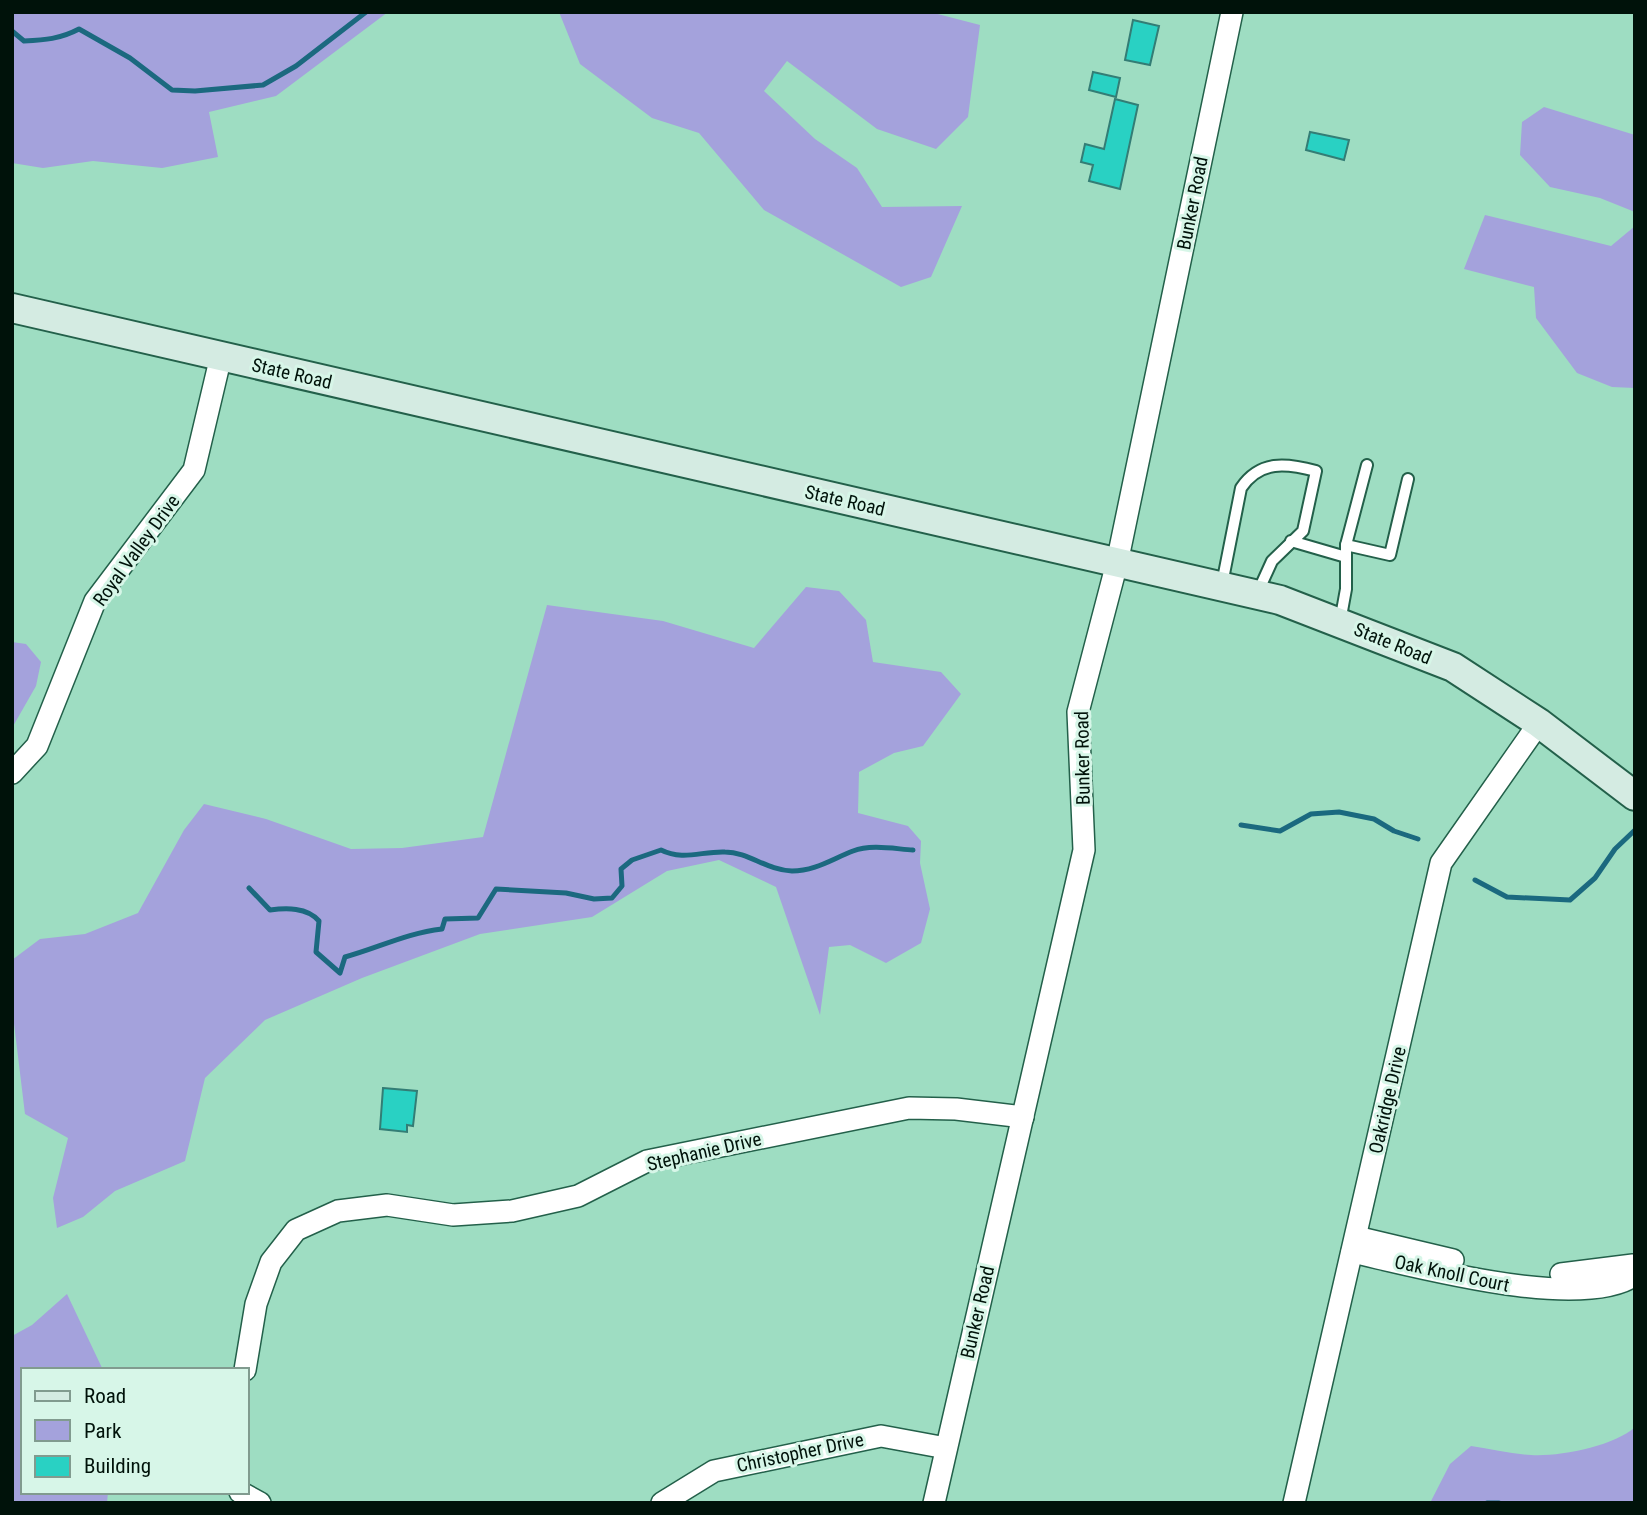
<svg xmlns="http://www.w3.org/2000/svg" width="1647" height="1515" viewBox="0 0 1647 1515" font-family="'Roboto Condensed',sans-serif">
	<rect width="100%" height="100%" fill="#9eddc2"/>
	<g fill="#a4a2dc">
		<polygon points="12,12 388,12 276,96 209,112 218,157 162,168 93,161 43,168 12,163"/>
		<polygon points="559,12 930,12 980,25 968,117 936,149 877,129 787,61 764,91 815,139 857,168 882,207 962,206 931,277 901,287 764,210 699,133 652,118 580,64"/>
		<polygon points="1544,107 1635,135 1635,212 1600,198 1550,187 1520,155 1522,122"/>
		<polygon points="1485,215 1611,246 1635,226 1635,388 1612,387 1577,373 1536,318 1534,287 1464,269"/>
		<polygon points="806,587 839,591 866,620 873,662 941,672 961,694 923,746 894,753 859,772 858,813 908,826 921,841 920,863 930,909 921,943 886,963 850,945 829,947 820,1015 776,887 719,860 667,871 592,917 480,934 362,978 265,1020 205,1078 185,1161 115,1191 83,1217 57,1228 53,1198 68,1138 25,1114 12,1007 12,960 40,939 85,934 138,913 184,830 204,804 266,819 351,849 402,848 483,837 547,605 663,621 754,648"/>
		<polygon points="12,642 26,644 41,662 36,686 12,728"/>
		<polygon points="67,1294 103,1370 23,1370 23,1492 108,1492 107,1503 12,1503 12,1336 32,1325"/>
		<path d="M1635,1427V1503H1430L1450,1464L1471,1446C1491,1449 1511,1454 1531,1455C1558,1457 1615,1446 1635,1427Z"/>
	</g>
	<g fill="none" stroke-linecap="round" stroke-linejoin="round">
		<g stroke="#1b697f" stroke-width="5">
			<path d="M12,31L24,41C45,40 60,39 79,29L130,58L172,90L195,91L263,85L296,66L366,12"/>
			<polyline points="1241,825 1280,831 1311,814 1339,812 1374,819 1394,831 1418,839"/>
			<polyline points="1475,880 1507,897 1570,900 1595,878 1615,849 1635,830"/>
			<path d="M249,888L270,910C286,908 307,907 319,921L316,952L340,973L345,957C378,948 407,933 442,929L445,919L478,918L496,889L566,893L594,899L612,898L622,886L621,869L632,860L661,850C683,861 702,851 725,852C749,852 766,870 792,871C815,871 832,859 853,851C871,844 895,849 913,850"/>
			<polyline points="1487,1503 1499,1503"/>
		</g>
	</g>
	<g fill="#29d1c3" stroke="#337d75" stroke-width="2">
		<polygon points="1133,20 1159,26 1150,65 1125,60"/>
		<polygon points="1093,72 1120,78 1116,97 1089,90"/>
		<polygon points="1115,99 1138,105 1120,189 1089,181 1093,165 1081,162 1085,144 1104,149"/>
		<polygon points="1310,132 1349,140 1344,160 1306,150"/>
		<polygon points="383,1088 417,1091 413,1126 407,1125 407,1132 380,1129"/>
	</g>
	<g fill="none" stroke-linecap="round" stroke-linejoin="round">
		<g stroke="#23604a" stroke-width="14">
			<g id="service">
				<polyline points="1291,541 1346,557"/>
				<polyline points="1346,545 1390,555 1408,479"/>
				<path d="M1222,584L1241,488C1260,460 1286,463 1316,471L1303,531L1272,561L1257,594"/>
				<polyline points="1340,622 1346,589 1346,545 1367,465"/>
			</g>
		</g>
		<g stroke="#23604a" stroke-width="24">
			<g id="minor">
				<polyline points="12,773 37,746 95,601 194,470 221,356"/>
				<polyline points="1356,1237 1453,1260"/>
				<path d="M1352,1252C1415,1266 1581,1312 1635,1275"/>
				<polyline points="1561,1274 1633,1265"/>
				<polyline points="245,1370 256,1304 271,1262 296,1230 338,1211 387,1205 453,1215 512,1211 578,1196 647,1161 909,1108 956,1109 1023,1117"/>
				<polyline points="240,1492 260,1503"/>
				<polyline points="662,1503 714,1471 881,1436 946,1448"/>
				<polyline points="934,1503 1084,850 1078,712 1117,563 1232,12"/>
				<polyline points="1294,1503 1441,863 1539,723"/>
			</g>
		</g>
		<g stroke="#23604a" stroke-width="32">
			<polyline id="secondary" points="12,308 1280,600 1453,667 1539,723 1635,796"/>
		</g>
		<use href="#service" stroke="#fff" stroke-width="10"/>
		<use href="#minor" stroke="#fff" stroke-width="21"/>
		<use href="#secondary" stroke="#d4ebe2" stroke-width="28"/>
	</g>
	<g text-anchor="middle" stroke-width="6" stroke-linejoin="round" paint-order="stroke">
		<g font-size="19" fill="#00120a" stroke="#d7f6e8">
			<text transform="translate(1192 203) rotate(-79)" y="7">Bunker Road</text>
			<text transform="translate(292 373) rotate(13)" y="7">State Road</text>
			<text transform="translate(845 500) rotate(13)" y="7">State Road</text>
			<text transform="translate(136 550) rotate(-54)" y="7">Royal Valley Drive</text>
			<text transform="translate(1393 643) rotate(22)" y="7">State Road</text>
			<text transform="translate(1082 758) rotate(-91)" y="7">Bunker Road</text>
			<text transform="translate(1387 1100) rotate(-77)" y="7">Oakridge Drive</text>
			<text transform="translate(704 1151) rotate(-13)" y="7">Stephanie Drive</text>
			<text transform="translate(1452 1273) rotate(12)" y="7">Oak Knoll Court</text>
			<text transform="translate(977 1312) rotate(-77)" y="7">Bunker Road</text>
			<text transform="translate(800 1452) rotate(-12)" y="7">Christopher Drive</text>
		</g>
	</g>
	<rect width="1647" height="1515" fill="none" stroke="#00120a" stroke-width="28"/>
	<rect x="21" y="1368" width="228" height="126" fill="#d7f6e8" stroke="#819b8f" stroke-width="2"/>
	<rect x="35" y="1391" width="35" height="10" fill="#d4ebe2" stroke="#819b8f" stroke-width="2"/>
	<text x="84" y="1403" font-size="21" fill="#00120a">Road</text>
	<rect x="35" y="1420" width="35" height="21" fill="#a4a2dc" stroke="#819b8f" stroke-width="2"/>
	<text x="84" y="1438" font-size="21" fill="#00120a">Park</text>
	<rect x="35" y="1456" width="35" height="21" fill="#29d1c3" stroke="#819b8f" stroke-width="2"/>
	<text x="84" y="1473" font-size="21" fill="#00120a">Building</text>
</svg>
